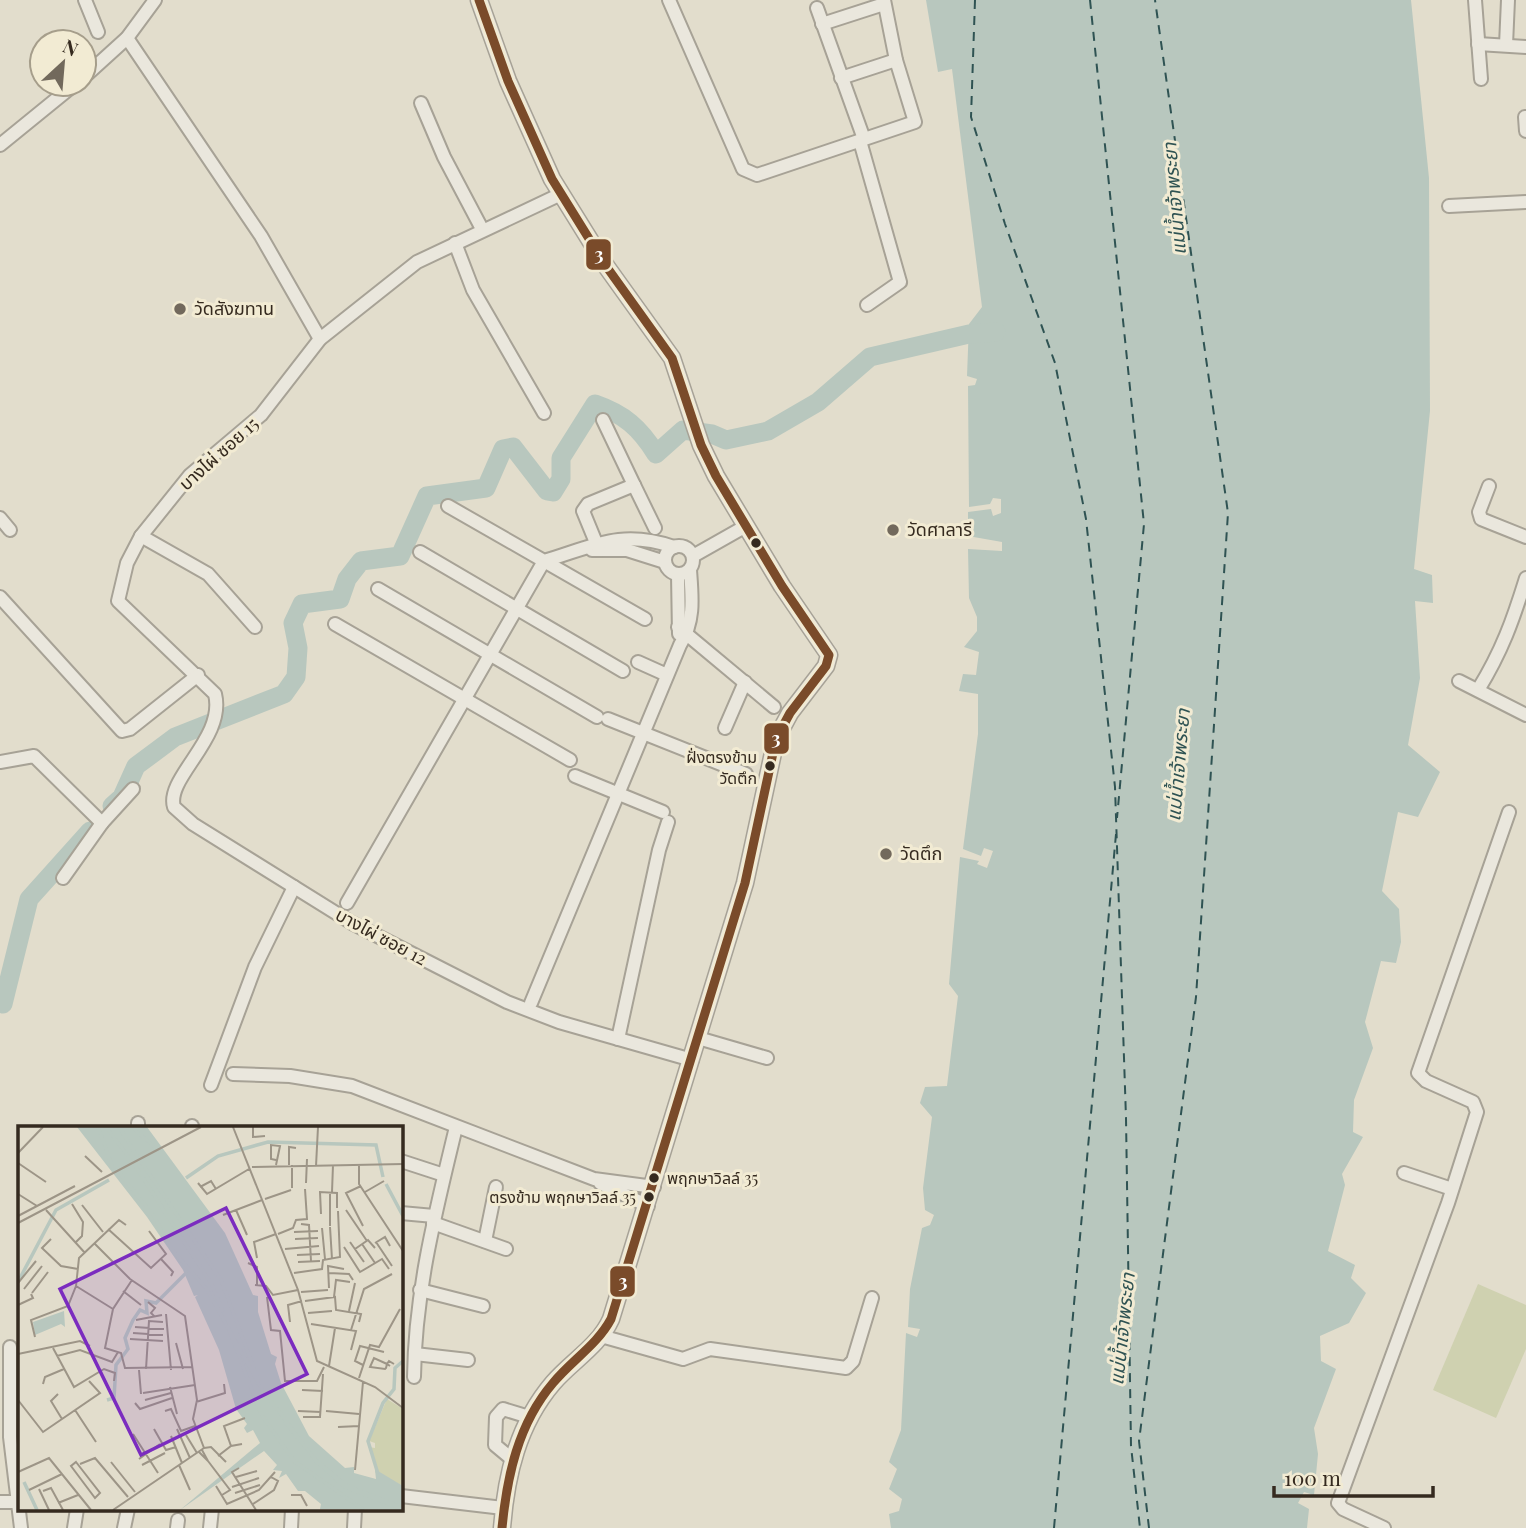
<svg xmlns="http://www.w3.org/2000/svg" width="1526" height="1528" viewBox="0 0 1526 1528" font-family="'Playfair Display','Noto Sans Thai',serif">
	<rect width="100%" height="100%" fill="#e2ddcc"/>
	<polygon fill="#cfd1b0" points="1478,1284 1526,1305 1526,1349 1496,1418 1433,1390"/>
	<polygon fill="#b8c7be" points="926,0 1411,0 1429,178 1430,411 1414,569 1432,575 1433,603 1415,601 1420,678 1408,745 1440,772 1418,817 1398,812 1382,891 1399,909 1401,942 1396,963 1381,961 1365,1022 1373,1048 1354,1100 1353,1132 1363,1137 1342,1174 1345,1185 1328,1251 1355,1265 1351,1278 1366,1293 1349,1323 1320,1336 1321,1361 1336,1369 1314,1428 1318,1454 1314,1495 1304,1492 1298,1503 1309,1509 1307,1528 891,1528 889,1514 899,1511 902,1499 889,1489 897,1469 889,1462 901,1430 906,1333 917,1337 920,1329 908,1327 910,1289 922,1228 930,1225 934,1215 925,1210 923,1188 932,1117 920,1103 925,1087 947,1086 958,996 949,984 960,857 979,861 977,864 987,868 993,851 984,848 981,856 963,849 978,734 978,694 959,691 963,674 976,675 979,652 964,647 977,631 977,617 969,598 968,549 1002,551 1002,542 968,536 968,512 991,509 993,516 1001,513 1001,499 993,498 990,504 969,507 968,386 975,385 977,379 967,376 969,324 982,307 952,69 938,72"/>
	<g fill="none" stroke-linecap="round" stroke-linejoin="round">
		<g stroke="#b8c7be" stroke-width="19">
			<path d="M112,806L122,797L136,766L175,737L284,694L296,677L298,648L293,623L302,604L340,599L347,579L361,561L400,556L427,496L486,488L503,449L513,447L547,491L553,492L561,479V458L595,404C624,414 640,428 656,454L683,430L712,434L726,440L768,431L818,402L870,357L969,334L996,332"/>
			<polyline points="0,1003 3,1004 29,899 90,831"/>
		</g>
		<g stroke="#2f5353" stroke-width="2" stroke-dasharray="9 7" stroke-linecap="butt">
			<polyline points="975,0 971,117 1005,224 1055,363 1086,519 1115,787 1126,1118 1131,1446 1140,1528"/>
			<polyline points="1090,0 1144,524 1117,818"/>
			<polyline points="1054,1528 1116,834"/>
			<polyline points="1149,1528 1139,1441 1196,997 1228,513 1155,0"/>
		</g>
		<g stroke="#a7a296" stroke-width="16">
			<g id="minor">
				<polyline points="85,0 98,32"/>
				<polyline points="669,0 743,169 757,175 915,122 896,60 884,0"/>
				<polyline points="1475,0 1481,79"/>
				<polyline points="817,8 864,139"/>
				<polyline points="822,24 884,4"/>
				<polyline points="127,38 261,236 320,339"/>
				<polyline points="1478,44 1526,47"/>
				<polyline points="1506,45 1508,0"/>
				<polyline points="84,77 127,38 155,0"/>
				<polyline points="841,78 896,60"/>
				<polyline points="421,103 444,157 482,229"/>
				<polyline points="1525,117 1526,131"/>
				<polyline points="860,141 900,282 867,305"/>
				<polyline points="0,145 75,84"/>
				<path d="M561,194L417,262L320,339L261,415L190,475L141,536L127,563L118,601L215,694C226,738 165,778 174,807L193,824L352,923L507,1002L559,1022L692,1060"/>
				<polyline points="1449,206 1526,202"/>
				<polyline points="455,243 473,290 544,413"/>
				<polyline points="634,485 655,528"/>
				<polyline points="1489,486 1479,512 1481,519 1526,537"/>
				<path d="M448,506L544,561C594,546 621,529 674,547"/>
				<polyline points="0,518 10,530"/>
				<polyline points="141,536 208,574 255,627"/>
				<circle cx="679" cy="560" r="14"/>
				<polyline points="592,550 627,550 665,562"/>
				<polyline points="599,550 583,511 588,504 634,485 603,420"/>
				<polyline points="420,552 623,671"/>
				<polyline points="693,556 746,526"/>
				<polyline points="678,575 679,634"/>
				<polyline points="378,589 597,717"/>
				<polyline points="0,597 122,731 130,729 198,675"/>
				<polyline points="335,624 570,760"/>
				<polyline points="678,627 774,707"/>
				<polyline points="638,662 667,675"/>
				<polyline points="1459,681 1526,715"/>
				<path d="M1478,690C1502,651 1513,620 1526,578"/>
				<polyline points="608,719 746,774"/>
				<polyline points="725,728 745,682"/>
				<polyline points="0,762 34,756 102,823 63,878"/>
				<polyline points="575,776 663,812"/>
				<polyline points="102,823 133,789"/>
				<polyline points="347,903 544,561 645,619"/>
				<path d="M531,1003L680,645C695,621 692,597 690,570"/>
				<polyline points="698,1038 767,1058"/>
				<polyline points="618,1039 659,850 668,822"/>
				<polyline points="233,1074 290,1076 352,1086 594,1179 654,1187"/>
				<polyline points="211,1085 255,967 294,887"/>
				<polyline points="138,1123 138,1127"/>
				<polyline points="192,1126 192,1127"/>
				<polyline points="401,1161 444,1175"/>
				<polyline points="1404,1173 1452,1189"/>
				<polyline points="600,1183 648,1206"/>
				<polyline points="401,1213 434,1216"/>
				<polyline points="433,1223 506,1249"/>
				<polyline points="485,1241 496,1187"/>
				<polyline points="420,1290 483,1306"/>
				<polyline points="601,1336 683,1359 710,1349 846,1368 853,1361 872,1298"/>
				<polyline points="10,1347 10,1437 21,1528"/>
				<polyline points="415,1354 468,1360"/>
				<path d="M414,1377C415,1291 436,1210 456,1127"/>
				<polyline points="513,1460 495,1445 496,1417 503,1409 529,1417"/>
				<polyline points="401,1496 503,1508"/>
				<polyline points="0,1502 17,1502"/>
				<polyline points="74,1528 77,1509"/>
				<polyline points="124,1528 128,1509"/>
				<polyline points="177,1528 178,1520"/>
				<polyline points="210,1528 212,1509"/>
				<polyline points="291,1528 292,1509"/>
				<polyline points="354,1528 355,1509"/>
				<polyline points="1384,1528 1343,1509 1338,1503 1448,1203 1477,1112 1473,1102 1426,1081 1418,1073 1509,812"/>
			</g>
		</g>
		<g stroke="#a7a296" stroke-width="19">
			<path id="tertiary" d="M479,0L508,81L552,179L606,266L672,358L701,445L716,476L782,586L829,655L826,666L790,713L776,739L745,883L611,1319C599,1346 572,1361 553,1383C518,1424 506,1475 502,1528"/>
		</g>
		<use href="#minor" stroke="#eae7dd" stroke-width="12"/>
		<use href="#tertiary" stroke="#eae7dd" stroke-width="16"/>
		<g stroke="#f2ebd3" stroke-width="14">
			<path id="bus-1" d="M479,0L508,81L552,179L606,266L672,358L701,445L716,476L782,586L829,655L826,666L790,713L776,739L745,883L611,1319C597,1345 572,1360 553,1383C518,1424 507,1476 502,1528"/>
		</g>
		<use href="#bus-1" stroke="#7a4b2a" stroke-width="9"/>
	</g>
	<g fill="#72695c" stroke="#f2ebd3" stroke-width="2.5">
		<circle cx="180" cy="309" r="7"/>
		<circle cx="893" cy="530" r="7"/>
		<circle cx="886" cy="854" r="7"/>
	</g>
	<g fill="#352a1f" stroke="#f2ebd3" stroke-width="2.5">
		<circle cx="756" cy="543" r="6"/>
		<circle cx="770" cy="766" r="6"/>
		<circle cx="654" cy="1178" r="6"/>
		<circle cx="649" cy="1197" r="6"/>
	</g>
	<g text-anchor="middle" stroke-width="6" stroke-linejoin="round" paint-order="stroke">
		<g font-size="16" fill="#352a1f" stroke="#f2ebd3" text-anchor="end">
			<text x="757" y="763">ฝั่งตรงข้าม<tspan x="757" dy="21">วัดตึก</tspan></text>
			<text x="667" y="1184" text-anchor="start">พฤกษาวิลล์ 35</text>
			<text x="636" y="1203">ตรงข้าม พฤกษาวิลล์ 35</text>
		</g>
		<g font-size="18" fill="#352a1f" stroke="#f2ebd3" text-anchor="start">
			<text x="194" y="315">วัดสังฆทาน</text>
			<text x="907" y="536">วัดศาลารี</text>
			<text x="900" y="860">วัดตึก</text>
		</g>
		<g font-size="18" fill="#352a1f" stroke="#f2ebd3">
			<text transform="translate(219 454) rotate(-42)" y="6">บางไผ่ ซอย 15</text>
			<text transform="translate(381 937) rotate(28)" y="6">บางไผ่ ซอย 12</text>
		</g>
		<g font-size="19" font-style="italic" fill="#2f5353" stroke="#f2ebd3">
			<text transform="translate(1174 199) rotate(-95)" y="7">แม่น้ำเจ้าพระยา</text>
			<text transform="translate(1178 765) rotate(-85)" y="7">แม่น้ำเจ้าพระยา</text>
			<text transform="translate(1122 1329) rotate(-84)" y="7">แม่น้ำเจ้าพระยา</text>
		</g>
	</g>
	<g transform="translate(18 1126)">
		<rect width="385" height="385" fill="#e2ddcc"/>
		<path d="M369,273L385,283V360L361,348L351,321L357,322V317L351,315Z" fill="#cfd1b0"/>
		<path d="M59,1H129L207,107L235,169L240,170V186L253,228L259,231L257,238L263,257L291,310L327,342L336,341V347L358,353L357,344L360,345L385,360V384L302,383L303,378L287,365H280L268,348L261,352L264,345L255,344L259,339L246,325L162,384L242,317L235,304L229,307L226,302L229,298L218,283L201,224L177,171L180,169L176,170L165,144L129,91ZM46,185L47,201L43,198L17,209L15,196Z" fill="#b8c7be"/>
		<path fill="none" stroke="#b8c7be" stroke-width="3.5" d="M80,1L95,42M88,1L113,34M101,1L119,30M113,1L136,20M124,37L203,154L241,256M116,38L194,159L205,186M102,48L136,90L154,124L188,162L242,260L298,335L327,361L385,383M168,52L200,30L250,16L358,19L365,51M368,58L385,90M1,154L38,84L91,54M210,201L243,288L276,335L346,384M89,274L96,272L98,239L110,223L107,212L115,194L122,184L129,187L128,175L138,177L169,146M267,296L298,334L329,360L381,380M360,348L350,315L365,277L376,263L377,242L385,235M6,356L19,384"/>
		<path fill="none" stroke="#9d9587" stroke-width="2" d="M215,1L280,164L299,235L357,261L385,282M235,1V11L247,10M0,27L25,1M67,30L84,46M258,34L253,33V19L262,20L258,39M0,37L28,56M271,39V21L278,22M274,39V62M298,40L300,1M341,40V58L385,125M234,41L385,38M180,57L189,68L231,43M288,57L289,33M343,60L328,67L345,100M182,61L193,55L198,63M314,66L315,39M347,66L366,55M0,68L19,80M247,73L273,64M54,78L65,96L64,110L58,116M64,79L85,106M28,84L67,127M218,84L229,109M328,84L349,115M303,88L302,66L319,67V82M205,89L244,74M0,90L57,60M0,97L183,1M283,98L291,99L293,135M312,100V66M312,101L314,133M304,102L307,133M90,103L133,142L148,128L131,105M276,106L300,105M260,108L275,102L278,94L289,93L287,63M33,113L24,122L43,140L60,143M277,113L300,112M332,116L346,136M358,116L374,140M357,117L367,111L372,120M77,118L112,153L167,190L179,274L175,293L186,322M344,118L357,137M326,121L342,146L364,133L371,143M267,123L301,120M337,123L350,114L357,122M279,129L302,128M239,132L236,116L258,108M143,133L155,146L153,150M280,136L302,135M230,137L239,141V159M276,147L304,143L305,134L322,131L320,85M311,147L331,148L335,154M114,154L95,183L87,222L103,227L107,242L174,241M0,157L18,135M237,159L248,160L255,169L280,164M58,160L95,183M311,162L310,140L326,143M6,163L24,140M105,165L123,179M283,166L310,164M14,167L30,146M249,171L253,204L262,205L267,255H299L306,241M316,171L318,154L332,156M287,175L317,171L318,184L343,188L341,196M130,176L137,182L133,187L137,191M0,179L15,172L13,168M331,185L337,157M290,187L314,185M148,188L153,244M118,194L144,189M272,196L270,179L284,175M293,198L338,205L333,224M117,201L146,203M333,204L346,163L374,148M115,207L145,209M17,211L13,194L50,180L58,160L61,132L101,94L108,99M112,213L145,215M158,217L165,243M35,222L56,261L86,243L97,247L96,255M0,228L62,215L72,220M39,230L62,224L94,236L100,226M345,239L337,235L342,220L366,226M311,240L317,202M372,240L369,238L356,232L352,241L367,243L368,242L369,238L371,235L376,238M128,243L131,195L145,196M121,244L123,268M341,252L352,219L361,221L382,183M25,258L27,251L46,243M152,261L159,288M284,264L305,265M125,267L177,259M40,268L33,275L44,293M0,274L25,306L82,267L71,255M127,274L153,267M178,276L207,267L206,258M117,277L122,283L154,272M57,284L78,316M147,285L153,283L163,305L177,300M280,285L303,286M308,285L341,288M285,291H302L305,248M320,301L341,300M136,303L148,324L158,321M159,303L172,332M115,308L140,347M168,309L179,327M153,310L164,337M213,320L206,300L227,292M186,322L193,321L208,336M181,326L190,335L184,324M200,330L213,320L224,318M121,333L142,318M190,335L212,364L204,369M58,336L82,367L77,372L53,340ZM93,336L117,366M62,338L77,332L110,371M124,339L147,327M161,339L172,364M221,342L214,346L238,384M337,344L345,256M0,346L31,332L73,384M218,351L239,345M198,360L209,378L241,364L257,346M214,361L241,352M21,363L31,384M11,364L44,348M25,365L33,362L45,384M217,367L242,359M273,369H283L289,380M40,377L60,369M235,378L256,364L260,355L253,351M95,384L186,322"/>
		<path fill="#7b2cbf" fill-opacity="0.15" stroke="#7b2cbf" stroke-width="3.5" d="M208,82L289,248L123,329L42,163Z"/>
		<rect width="385" height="385" fill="none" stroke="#352a1f" stroke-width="3.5"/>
	</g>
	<g stroke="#f2ebd3" stroke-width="2.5">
		<rect x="585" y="238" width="27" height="33" rx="7" fill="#7a4b2a"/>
		<rect x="763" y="722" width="27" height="33" rx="7" fill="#7a4b2a"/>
		<rect x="609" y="1265" width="27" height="33" rx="7" fill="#7a4b2a"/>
	</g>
	<g font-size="19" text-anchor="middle" font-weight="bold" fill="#fff">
		<text x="599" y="261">3</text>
		<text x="776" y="745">3</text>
		<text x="623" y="1288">3</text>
	</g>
	<g transform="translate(63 63) rotate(26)"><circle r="33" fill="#f2ebd3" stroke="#a69e8b" stroke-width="2"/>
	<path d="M0-5L12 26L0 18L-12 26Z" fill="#72695c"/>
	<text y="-10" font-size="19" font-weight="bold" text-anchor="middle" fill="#352a1f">N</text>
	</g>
	<path d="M1274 1486v10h159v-10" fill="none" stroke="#352a1f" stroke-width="3.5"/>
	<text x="1284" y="1486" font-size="21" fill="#352a1f" stroke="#f2ebd3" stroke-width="5" paint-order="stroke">100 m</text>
</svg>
